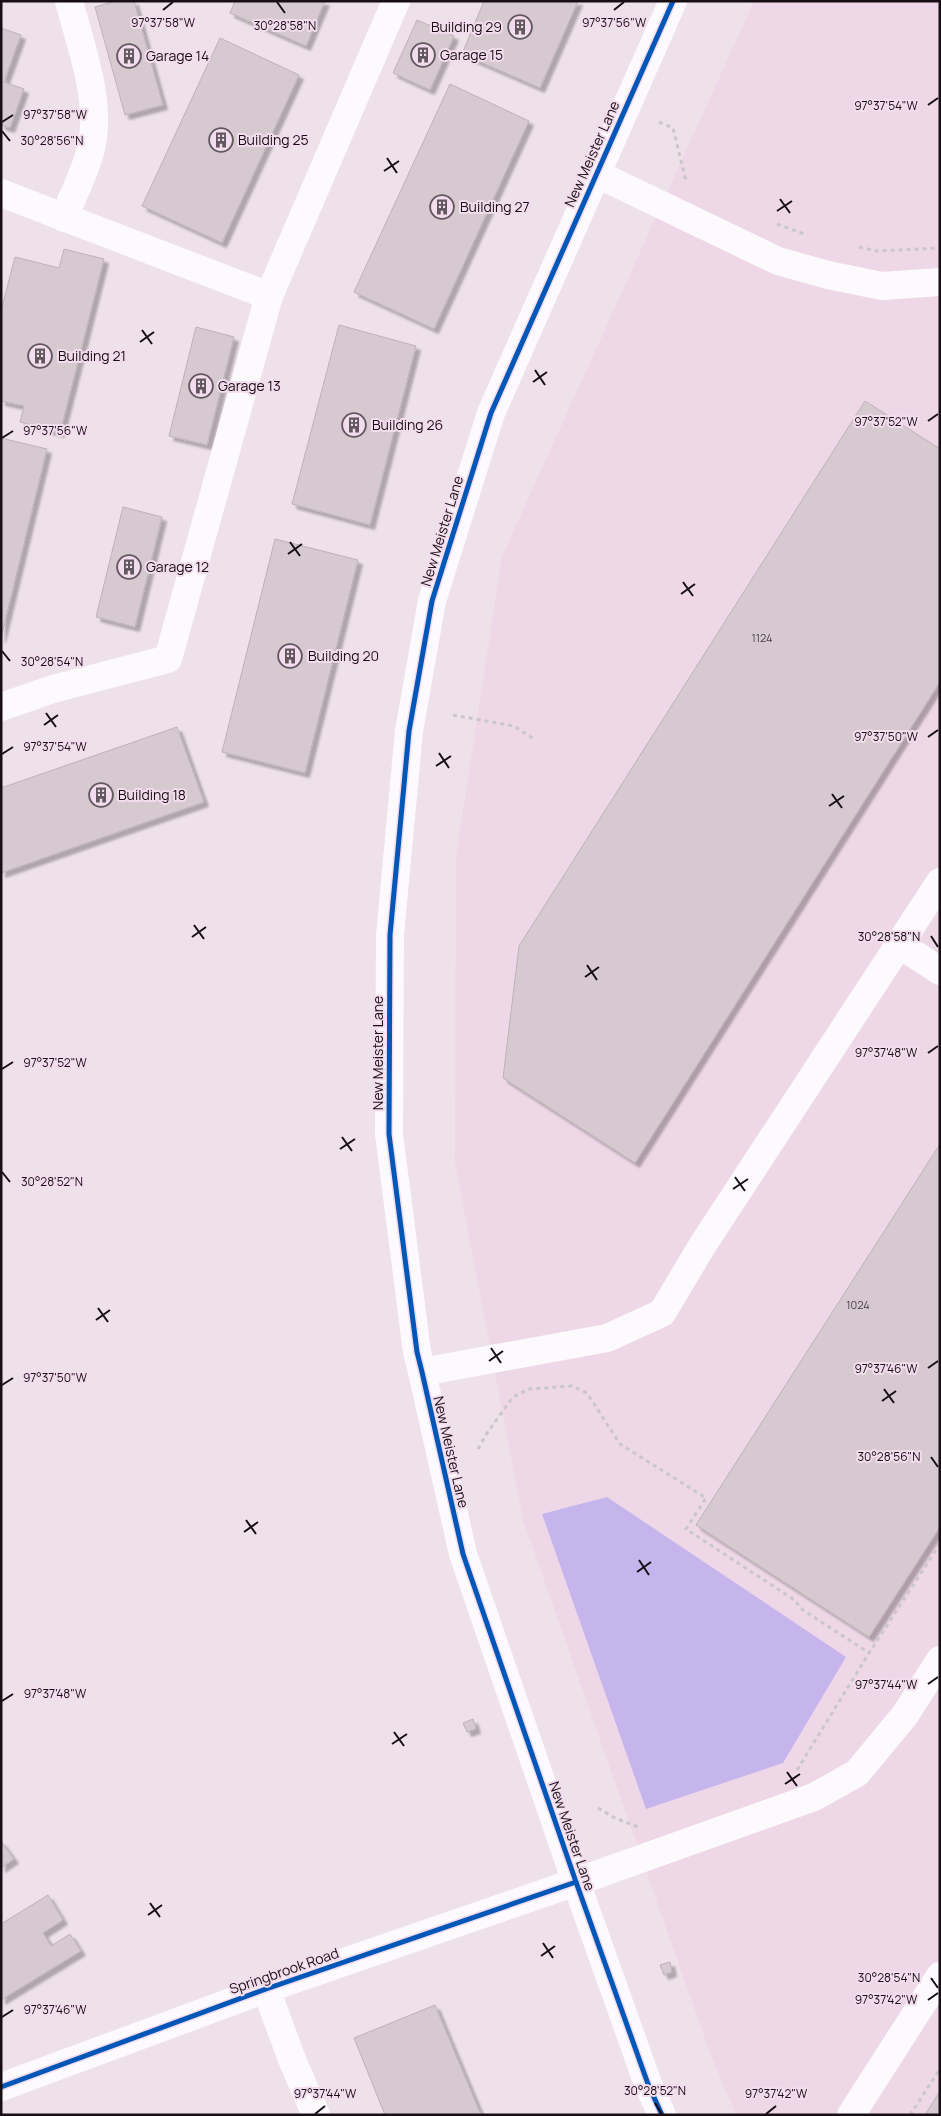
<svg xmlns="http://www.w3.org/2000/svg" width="941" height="2116" viewBox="0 0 941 2116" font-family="Manrope,sans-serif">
	<defs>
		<filter id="shadow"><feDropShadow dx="4.5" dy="4.5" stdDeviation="1" flood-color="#0004"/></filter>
	</defs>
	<rect width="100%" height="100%" fill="#eee1ea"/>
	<polygon fill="#eed8e7" points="754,1 940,1 940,2115 736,2115 711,2056 523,1520 455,1163 456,856 502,556"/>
	<polygon fill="#c6b5ec" points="607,1497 846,1657 783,1763 646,1809 542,1514"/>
	<g fill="#d6cad0" stroke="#bdb2b8" filter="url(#shadow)">
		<polygon points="116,1 134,1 163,105 125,115 95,7"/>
		<polygon points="235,1 325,1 306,46 230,13"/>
		<polygon points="484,1 578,1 540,88 462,54"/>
		<polygon points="417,20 454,36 430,90 393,73"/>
		<polygon points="1,28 21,35 4,82 24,89 10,128 1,125"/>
		<polygon points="220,38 299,75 222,243 142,206"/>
		<polygon points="450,84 529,121 434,329 354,292"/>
		<polygon points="64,249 104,259 60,433 20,422 24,406 1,401 1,311 15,257 59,268"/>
		<polygon points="339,325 416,346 370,525 292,504"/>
		<polygon points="196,327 234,337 207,445 169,436"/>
		<polygon points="865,401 940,449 940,682 635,1163 503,1078 519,946"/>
		<polygon points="1,438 47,449 1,638"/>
		<polygon points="123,507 162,517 135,627 96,617"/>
		<polygon points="275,539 358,560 305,773 222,752"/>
		<polygon points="177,727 204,802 1,873 1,788"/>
		<polygon points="940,1144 940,1527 869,1637 696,1525"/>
		<polygon points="473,1719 476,1729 467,1732 463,1723"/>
		<polygon points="1,1841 14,1859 1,1868"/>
		<polygon points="48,1895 63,1920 43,1933 51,1946 70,1934 81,1951 1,2000 1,1924"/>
		<polygon points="670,1962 672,1972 664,1975 660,1965"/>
		<polygon points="435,2005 481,2115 385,2115 354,2038"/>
		<polygon points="940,2091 940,2115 925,2115"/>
	</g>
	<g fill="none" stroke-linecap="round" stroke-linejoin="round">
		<g stroke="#cbc6c9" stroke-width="3" stroke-dasharray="4 4" stroke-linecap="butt">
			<polyline points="659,122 673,128 686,181"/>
			<polyline points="777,224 804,234"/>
			<polyline points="859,247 877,251 940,248"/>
			<polyline points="453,715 514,726 534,739"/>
			<polyline points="478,1449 487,1433 513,1397 529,1389 572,1386 587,1393 620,1444 706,1498 686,1529 796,1601 800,1608 869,1653"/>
			<polyline points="797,1770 869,1653 940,1544"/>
			<polyline points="598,1808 615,1818 638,1827"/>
			<polyline points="910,2115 940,2069"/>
		</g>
		<g stroke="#fcfafc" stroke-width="28">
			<polyline points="595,173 778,261 828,275 882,286 940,282"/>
			<polyline points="1,193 269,296"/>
			<path d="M64,218C74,192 89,165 93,138C99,93 80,44 69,1"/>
			<polyline points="1,707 53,689 168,659 269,296 396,1"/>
			<polyline points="899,944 940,971"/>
			<polyline points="422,1372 607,1338 662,1313 702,1246 940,882"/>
			<polyline points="266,1989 293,2062 316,2115"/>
			<polyline points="1,2087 266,1989 576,1882 814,1797 857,1773 905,1715 940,1660"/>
			<polyline points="662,2115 648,2084 576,1882 463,1554 422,1372 417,1352 389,1134 390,935 409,731 432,601 491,413 673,1"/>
			<polyline points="851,2115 940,1976"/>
		</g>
		<g stroke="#f3dced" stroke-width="8">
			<g id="cycleway">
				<polyline points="1,2087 266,1989 576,1882"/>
				<polyline points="662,2115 648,2084 576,1882 463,1554 422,1372 417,1352 389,1134 390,935 409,731 432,601 491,413 673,1"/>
			</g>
		</g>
		<use href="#cycleway" stroke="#0057b8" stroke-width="5"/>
	</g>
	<path fill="none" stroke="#170f15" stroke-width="2" d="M277,2L285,13M163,10L173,2M614,10L624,2M928,105L938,98M2,122L13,115M2,131L10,141M387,158L397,173M384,171L399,161M780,199L790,213M777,211L792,201M142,330L152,344M140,342L154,332M535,370L545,385M533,382L547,372M928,421L938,414M2,438L13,431M290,542L300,556M288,554L302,544M683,582L693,596M681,594L695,584M2,651L10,661M46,713L56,727M44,725L58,715M928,737L938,730M439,753L449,768M2,754L13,747M436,766L451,756M832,794L842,808M829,806L844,796M194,925L204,939M931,936L938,947M192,937L206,927M587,965L597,980M585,977L599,967M928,1053L938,1046M2,1069L13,1062M342,1137L352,1151M340,1149L355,1139M2,1172L10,1182M735,1177L745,1191M733,1189L748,1179M98,1308L108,1322M96,1320L110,1310M491,1348L501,1363M489,1361L503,1351M928,1368L938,1361M2,1385L13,1378M884,1389L894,1403M882,1401L896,1391M931,1457L938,1467M246,1520L256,1534M244,1532L258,1522M639,1560L649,1575M637,1572L651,1562M928,1684L938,1677M2,1701L13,1694M394,1732L404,1746M392,1744L407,1734M787,1772L797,1786M785,1784L800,1774M150,1903L160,1917M148,1915L162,1905M543,1943L553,1958M541,1956L555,1946M931,1978L938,1988M928,2000L938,1993M2,2017L13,2010M655,2103L662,2114M315,2114L325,2106M766,2114L776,2106"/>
	<defs>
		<g id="building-ring" transform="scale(1.25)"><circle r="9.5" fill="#f3dced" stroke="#625860" stroke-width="1.5"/><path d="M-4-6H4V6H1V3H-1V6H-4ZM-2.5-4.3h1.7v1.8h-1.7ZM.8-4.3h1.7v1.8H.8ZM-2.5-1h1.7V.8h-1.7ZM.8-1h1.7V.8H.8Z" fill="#625860"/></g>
	</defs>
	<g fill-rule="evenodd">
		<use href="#building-ring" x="520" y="27"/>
		<use href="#building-ring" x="423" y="55"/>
		<use href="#building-ring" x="129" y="56"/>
		<use href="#building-ring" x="221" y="140"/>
		<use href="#building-ring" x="442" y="207"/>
		<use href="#building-ring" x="40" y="356"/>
		<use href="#building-ring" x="201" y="386"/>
		<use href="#building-ring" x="354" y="425"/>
		<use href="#building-ring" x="129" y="567"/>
		<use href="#building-ring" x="290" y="656"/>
		<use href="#building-ring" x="101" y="795"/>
	</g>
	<g text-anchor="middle" stroke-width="4" stroke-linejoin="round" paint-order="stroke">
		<g font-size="11" fill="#494046">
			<text x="762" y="642">1124</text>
			<text x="858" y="1309">1024</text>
		</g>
		<g font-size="14" fill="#170f15" stroke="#f3dced" text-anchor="start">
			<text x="502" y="32" text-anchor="end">Building 29</text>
			<text x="440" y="60">Garage 15</text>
			<text x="146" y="61">Garage 14</text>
			<text x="238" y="145">Building 25</text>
			<text x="460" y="212">Building 27</text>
			<text x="58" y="361">Building 21</text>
			<text x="218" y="391">Garage 13</text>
			<text x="372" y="430">Building 26</text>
			<text x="146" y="572">Garage 12</text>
			<text x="308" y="661">Building 20</text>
			<text x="118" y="800">Building 18</text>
		</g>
		<g font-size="14" fill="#170f15" stroke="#f3dced">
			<text transform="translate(592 154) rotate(-66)" y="5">New Meister Lane</text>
			<text transform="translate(442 531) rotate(-73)" y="5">New Meister Lane</text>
			<text transform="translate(378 1053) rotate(-90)" y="5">New Meister Lane</text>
			<text transform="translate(451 1452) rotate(77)" y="5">New Meister Lane</text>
			<text transform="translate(572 1836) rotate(71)" y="5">New Meister Lane</text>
			<text transform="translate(284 1971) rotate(-19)" y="5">Springbrook Road</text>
		</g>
	</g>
	<g font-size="12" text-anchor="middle" fill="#170f15" stroke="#f3dced" stroke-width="4" stroke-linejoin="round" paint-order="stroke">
		<text x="163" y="27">97°37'58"W</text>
		<text x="614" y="27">97°37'56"W</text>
		<text x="285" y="30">30°28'58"N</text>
		<text x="886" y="110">97°37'54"W</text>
		<text x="55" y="119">97°37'58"W</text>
		<text x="52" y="145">30°28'56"N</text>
		<text x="886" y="426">97°37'52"W</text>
		<text x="55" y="435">97°37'56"W</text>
		<text x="52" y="666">30°28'54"N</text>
		<text x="886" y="741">97°37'50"W</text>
		<text x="55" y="751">97°37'54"W</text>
		<text x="889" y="941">30°28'58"N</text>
		<text x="886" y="1057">97°37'48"W</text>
		<text x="55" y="1067">97°37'52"W</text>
		<text x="52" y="1186">30°28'52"N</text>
		<text x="886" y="1373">97°37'46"W</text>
		<text x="55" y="1382">97°37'50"W</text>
		<text x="889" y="1461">30°28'56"N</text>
		<text x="886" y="1689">97°37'44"W</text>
		<text x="55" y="1698">97°37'48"W</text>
		<text x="889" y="1982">30°28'54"N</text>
		<text x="886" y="2004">97°37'42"W</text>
		<text x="55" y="2014">97°37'46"W</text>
		<text x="655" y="2095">30°28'52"N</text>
		<text x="325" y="2098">97°37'44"W</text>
		<text x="776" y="2098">97°37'42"W</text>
	</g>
	<rect width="941" height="2116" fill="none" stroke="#170f15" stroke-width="5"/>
</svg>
